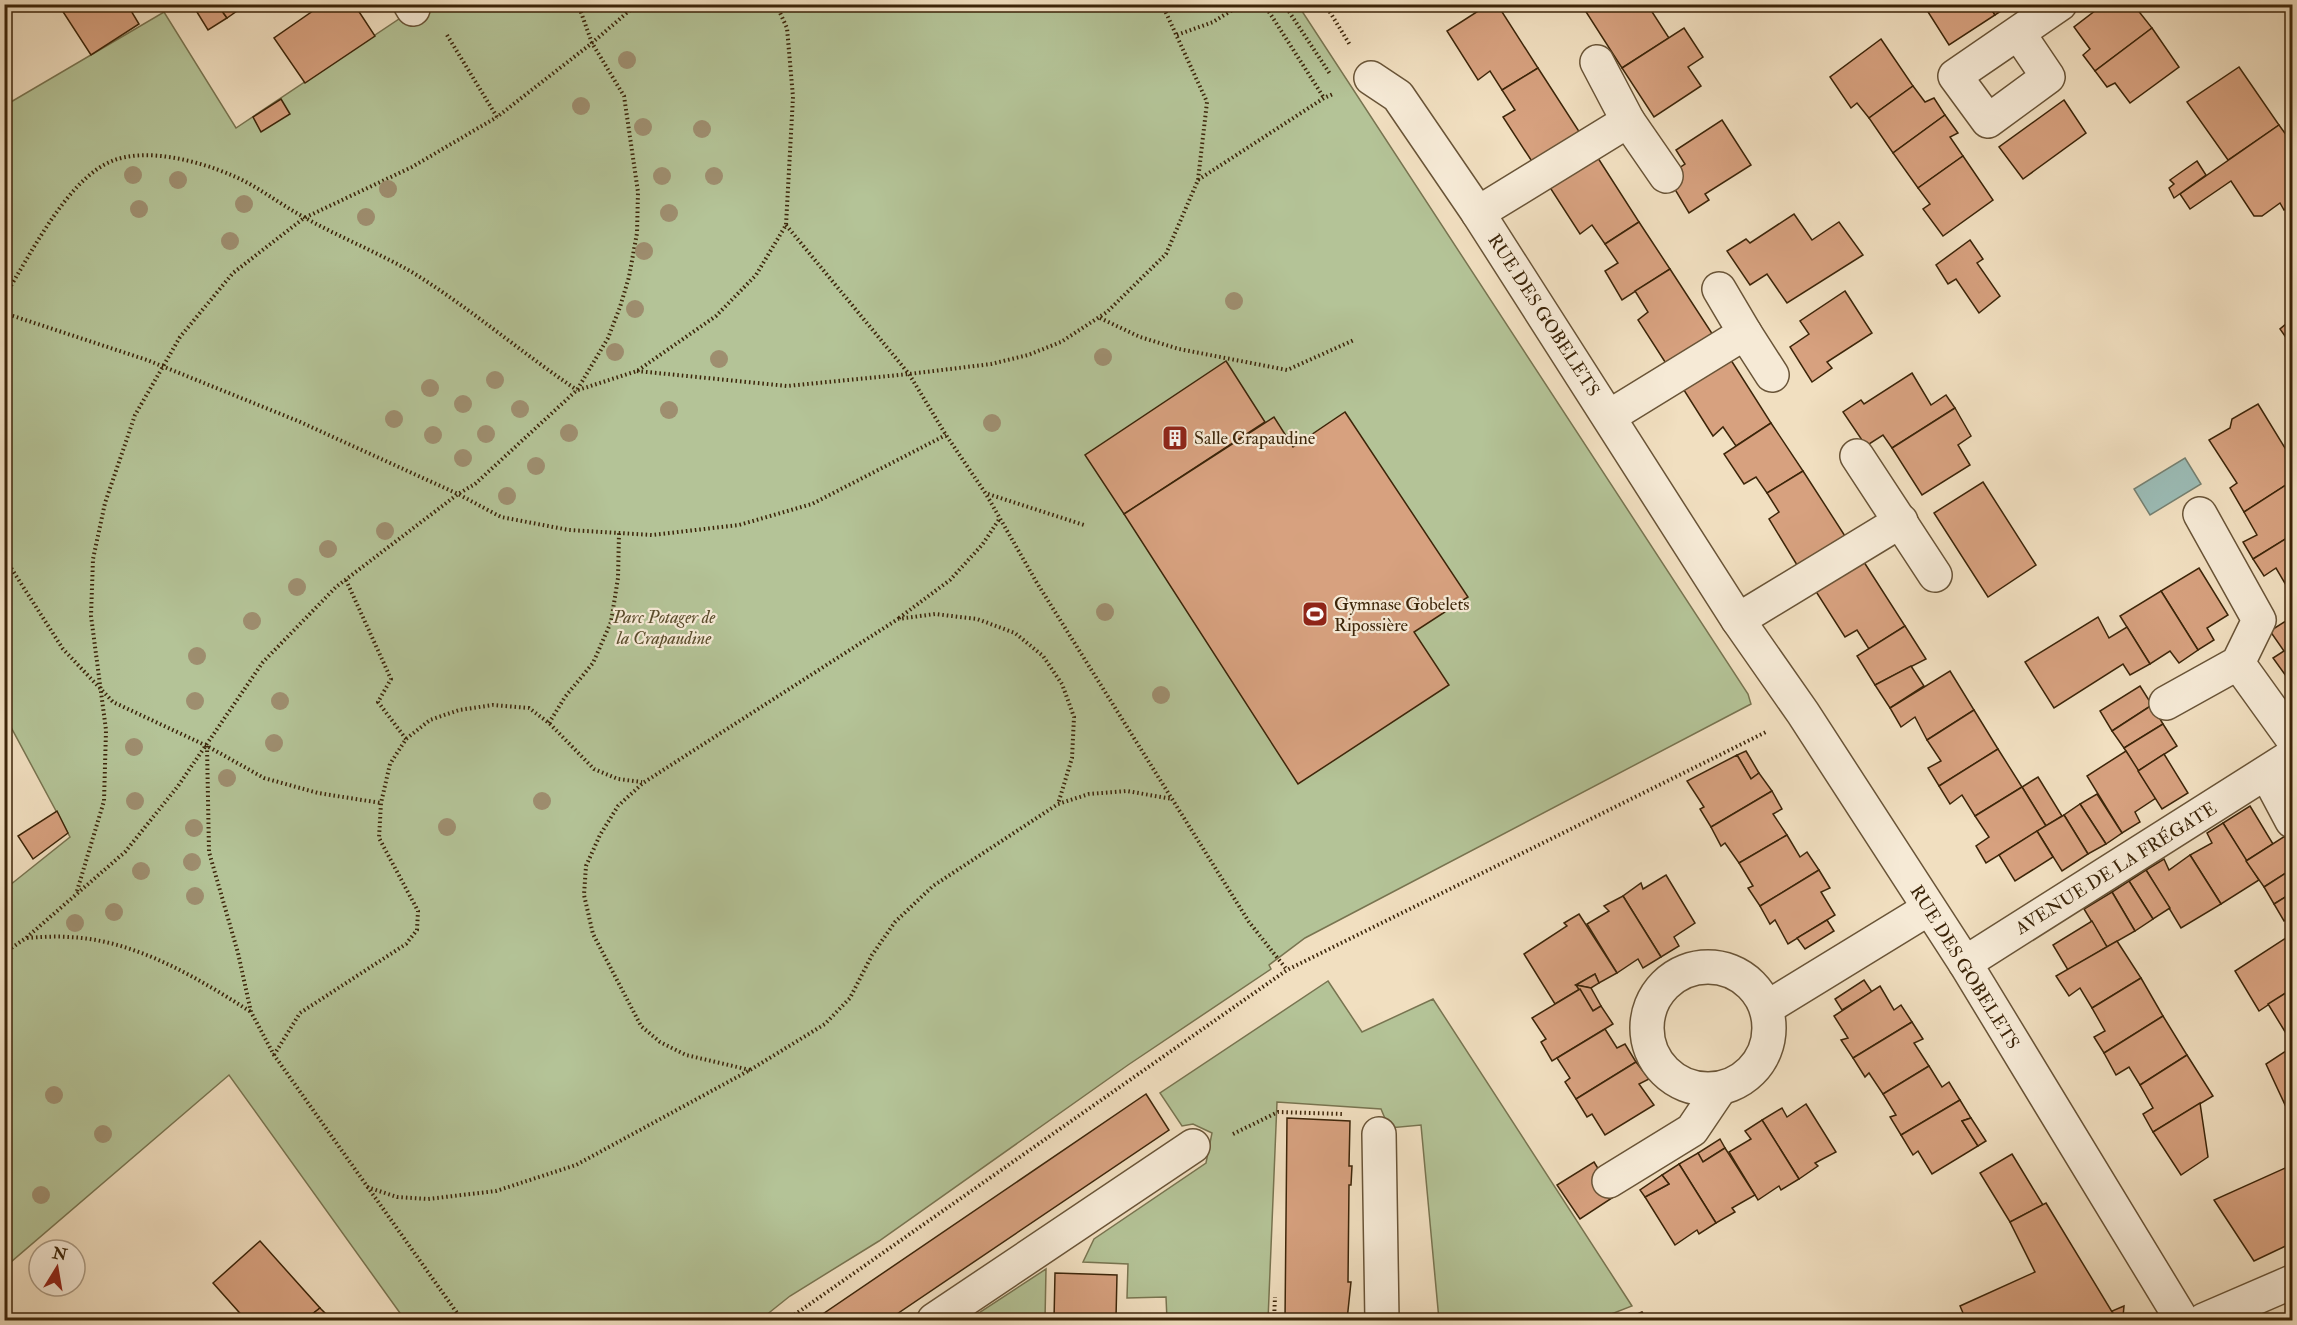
<svg xmlns="http://www.w3.org/2000/svg" width="2297" height="1325" viewBox="0 0 2297 1325" font-family="'IM FELL Double Pica',serif">
	<rect width="100%" height="100%" fill="#f1dfc0"/>
	<filter id="stains"><feTurbulence type="fractalNoise" baseFrequency=".00333" numOctaves="4"/><feColorMatrix values="0 0 0 0 .2 0 0 0 0 .09 0 0 0 0 .02 0 0 0 .5 -.17"/></filter>
	<radialGradient id="worn" r=".72"><stop offset=".6" stop-color="#630" stop-opacity="0"/><stop offset="1" stop-color="#630" stop-opacity=".3"/></radialGradient>
	<g fill="#b4c397" stroke="#787450" stroke-width="1.5">
		<polygon points="420,5 1298,5 1748,694 1751,704 1305,938 1269,965 1271,969 1128,1065 879,1241 790,1296 760,1320 405,1320 229,1075 5,1267 5,889 70,837 5,716 4,106 164,12 236,128"/>
		<polygon points="1328,981 1362,1032 1433,999 1632,1306 1596,1320 1439,1320 1421,1125 1389,1128 1381,1109 1277,1102 1268,1320 1167,1320 1166,1297 1127,1298 1128,1264 1083,1262 1094,1239 1206,1163 1212,1133 1193,1124 1182,1126 1160,1093"/>
		<polygon points="1046,1269 1045,1320 968,1320"/>
	</g>
	<polygon fill="#9bbcb6" stroke="#758071" stroke-width="1.5" points="2185,458 2201,484 2150,515 2134,489"/>
	<g fill="#d7a17f" stroke="#3c2509" stroke-width="1.5">
		<polygon points="58,4 127,4 139,24 91,55"/>
		<polygon points="192,4 217,4 227,18 208,30"/>
		<polygon points="217,4 247,4 227,18"/>
		<polygon points="323,4 354,4 375,36 305,83 274,38"/>
		<polygon points="1489,4 1497,4 1538,68 1502,90 1490,71 1478,80 1447,31"/>
		<polygon points="1581,4 1647,4 1669,38 1622,68"/>
		<polygon points="1923,4 1988,4 1995,15 1949,45"/>
		<polygon points="1988,4 2012,4 1995,15"/>
		<polygon points="2104,4 2133,4 2152,28 2095,71 2083,55 2090,49 2074,27"/>
		<polygon points="1684,28 1703,57 1688,67 1701,86 1654,117 1622,68"/>
		<polygon points="2152,28 2179,67 2130,103 2115,83 2107,87 2095,71"/>
		<polygon points="1881,39 1913,86 1869,118 1857,103 1851,108 1830,77"/>
		<polygon points="2239,67 2279,125 2228,160 2187,102"/>
		<polygon points="1538,68 1580,133 1533,163 1503,117 1515,110 1502,90"/>
		<polygon points="1913,86 1925,102 1934,98 1945,115 1893,153 1869,118"/>
		<polygon points="281,99 290,114 261,132 253,117"/>
		<polygon points="2064,100 2086,133 2023,179 1999,147"/>
		<polygon points="1945,115 1958,133 1950,137 1963,156 1918,188 1893,153"/>
		<polygon points="1722,120 1751,165 1705,194 1709,200 1689,213 1667,176 1685,164 1676,150"/>
		<polygon points="2279,125 2292,143 2292,205 2284,210 2280,203 2262,216 2254,216 2231,181 2190,209 2180,194"/>
		<polygon points="1596,155 1639,222 1605,244 1592,225 1580,234 1549,186"/>
		<polygon points="1963,156 1993,200 1943,236 1923,209 1930,204 1918,188"/>
		<polygon points="2197,161 2206,175 2174,198 2169,188 2174,184 2170,180"/>
		<polygon points="1794,214 1812,240 1839,222 1863,255 1787,303 1767,274 1750,285 1727,251 1746,239 1750,243"/>
		<polygon points="1639,222 1670,269 1622,300 1605,271 1618,263 1605,244"/>
		<polygon points="1970,240 1983,259 1977,263 2000,296 1979,313 1956,279 1948,284 1936,265"/>
		<polygon points="1670,269 1713,335 1667,365 1638,320 1648,312 1635,291"/>
		<polygon points="1845,291 1872,333 1827,362 1832,368 1812,382 1790,347 1809,334 1800,321"/>
		<polygon points="2292,319 2292,346 2280,329"/>
		<polygon points="1729,357 1771,423 1736,446 1723,427 1713,436 1682,387"/>
		<polygon points="1226,361 1265,422 1124,514 1085,455"/>
		<polygon points="1912,373 1931,405 1946,395 1955,408 1892,448 1883,435 1866,446 1843,412 1861,400 1864,404"/>
		<polygon points="2258,404 2288,453 2292,455 2292,481 2244,512 2230,488 2237,483 2209,440 2230,428 2232,419"/>
		<polygon points="1955,408 1971,436 1958,445 1970,465 1922,495 1892,448"/>
		<polygon points="1345,412 1468,597 1414,632 1449,685 1298,784 1124,514 1274,417 1293,447"/>
		<polygon points="1771,423 1803,471 1767,493 1756,477 1744,484 1724,454"/>
		<polygon points="1803,471 1845,536 1797,565 1769,519 1779,512 1767,493"/>
		<polygon points="1983,482 2036,565 1988,597 1934,513"/>
		<polygon points="2289,483 2292,488 2292,535 2253,559 2243,542 2257,535 2244,512"/>
		<polygon points="2292,535 2292,590 2290,592 2276,568 2264,576 2253,559"/>
		<polygon points="1862,559 1905,626 1869,649 1857,630 1845,637 1815,590"/>
		<polygon points="2199,568 2228,615 2207,628 2214,640 2198,650 2161,591"/>
		<polygon points="2161,591 2198,650 2179,663 2170,651 2150,664 2120,616"/>
		<polygon points="2098,617 2109,638 2127,627 2150,664 2130,675 2123,664 2054,708 2025,662"/>
		<polygon points="2292,617 2292,672 2286,676 2273,658 2284,651 2270,631"/>
		<polygon points="1905,626 1926,659 1875,685 1857,656"/>
		<polygon points="1911,666 1924,686 1890,708 1875,685"/>
		<polygon points="1950,671 1974,710 1927,740 1915,717 1901,727 1890,708"/>
		<polygon points="2140,686 2152,705 2112,731 2100,711"/>
		<polygon points="2152,705 2163,724 2124,748 2112,731"/>
		<polygon points="1974,710 1998,749 1939,786 1928,768 1941,761 1927,740"/>
		<polygon points="2163,724 2177,746 2138,771 2124,748"/>
		<polygon points="1998,749 2022,787 1975,816 1962,795 1950,804 1939,786"/>
		<polygon points="1746,751 1759,773 1751,779 1737,755"/>
		<polygon points="2126,751 2156,798 2135,812 2140,822 2122,833 2087,776"/>
		<polygon points="2164,754 2188,793 2162,809 2138,771"/>
		<polygon points="1737,755 1751,779 1759,773 1772,791 1711,827 1700,809 1704,807 1687,781"/>
		<polygon points="2038,777 2062,816 2046,826 2022,787"/>
		<polygon points="2022,787 2046,826 1986,863 1976,846 1989,837 1975,816"/>
		<polygon points="1772,791 1782,809 1773,814 1787,835 1739,863 1725,843 1721,846 1711,827"/>
		<polygon points="2097,794 2122,833 2106,844 2080,804"/>
		<polygon points="2080,804 2106,844 2088,854 2064,815"/>
		<polygon points="2250,806 2273,844 2246,861 2223,823"/>
		<polygon points="57,811 68,833 33,859 18,836"/>
		<polygon points="2064,815 2088,854 2062,871 2037,831"/>
		<polygon points="2223,823 2259,880 2221,904 2190,855 2212,843 2207,833"/>
		<polygon points="2037,831 2053,857 2015,881 1999,855"/>
		<polygon points="1787,835 1800,857 1807,852 1819,870 1760,906 1748,888 1753,886 1739,863"/>
		<polygon points="2285,836 2292,849 2292,869 2264,887 2246,861"/>
		<polygon points="2190,855 2221,904 2181,928 2146,870 2164,859 2169,870"/>
		<polygon points="2292,869 2292,893 2274,904 2264,887"/>
		<polygon points="1819,870 1830,888 1821,892 1835,915 1788,944 1775,920 1770,924 1760,906"/>
		<polygon points="2146,870 2170,908 2153,919 2129,881"/>
		<polygon points="1666,875 1695,923 1674,937 1679,946 1661,957 1623,896 1641,883 1643,889"/>
		<polygon points="2129,881 2153,919 2135,931 2112,892"/>
		<polygon points="2112,892 2135,931 2107,947 2084,909"/>
		<polygon points="2292,893 2292,916 2284,921 2274,904"/>
		<polygon points="1623,896 1661,957 1643,968 1638,959 1617,973 1587,924 1609,911 1604,906"/>
		<polygon points="1579,914 1617,973 1599,983 1595,974 1576,985 1580,989 1555,1004 1524,954 1567,926 1564,923"/>
		<polygon points="1827,920 1834,931 1805,949 1797,938"/>
		<polygon points="2092,921 2107,947 2068,970 2053,945"/>
		<polygon points="2292,934 2292,989 2259,1011 2235,971"/>
		<polygon points="2117,941 2141,978 2092,1008 2080,988 2069,996 2056,976"/>
		<polygon points="1595,974 1599,983 1591,988 1576,985"/>
		<polygon points="2141,978 2163,1016 2104,1053 2094,1037 2105,1031 2092,1008"/>
		<polygon points="1864,980 1872,992 1842,1010 1835,999"/>
		<polygon points="1576,985 1591,988 1601,1006 1593,1011"/>
		<polygon points="1880,986 1894,1010 1901,1005 1912,1022 1853,1058 1841,1040 1848,1038 1834,1016"/>
		<polygon points="1580,989 1593,1011 1601,1006 1613,1024 1552,1061 1541,1042 1546,1039 1532,1018"/>
		<polygon points="2292,989 2292,1043 2268,1004"/>
		<polygon points="2163,1016 2187,1055 2140,1085 2129,1067 2116,1075 2104,1053"/>
		<polygon points="1912,1022 1923,1039 1914,1043 1929,1066 1883,1094 1869,1073 1865,1077 1853,1058"/>
		<polygon points="1605,1029 1617,1048 1625,1044 1636,1062 1576,1099 1565,1082 1570,1078 1557,1058"/>
		<polygon points="2292,1047 2292,1107 2287,1109 2266,1064"/>
		<polygon points="2187,1055 2213,1096 2153,1132 2143,1114 2153,1108 2140,1085"/>
		<polygon points="1636,1062 1649,1079 1639,1084 1654,1105 1605,1135 1592,1114 1587,1117 1576,1099"/>
		<polygon points="1929,1066 1942,1087 1949,1082 1960,1100 1901,1135 1890,1117 1896,1115 1883,1094"/>
		<polygon points="1146,1094 1169,1130 888,1320 814,1320"/>
		<polygon points="1960,1100 1971,1118 1962,1121 1978,1146 1932,1174 1918,1151 1913,1155 1901,1135"/>
		<polygon points="2200,1103 2208,1157 2181,1175 2153,1132"/>
		<polygon points="1806,1104 1836,1152 1815,1163 1818,1166 1799,1179 1762,1120 1782,1108 1787,1117"/>
		<polygon points="1287,1118 1350,1121 1349,1166 1352,1166 1351,1185 1349,1185 1348,1282 1351,1282 1347,1320 1285,1320"/>
		<polygon points="1971,1118 1986,1141 1978,1146 1962,1121"/>
		<polygon points="1762,1120 1799,1179 1781,1190 1779,1186 1758,1200 1729,1152 1751,1139 1745,1131"/>
		<polygon points="1720,1139 1725,1148 1703,1162 1698,1153"/>
		<polygon points="1725,1148 1755,1195 1732,1208 1735,1212 1716,1223 1679,1164 1698,1153 1703,1162"/>
		<polygon points="2012,1154 2043,1205 2010,1222 1980,1173"/>
		<polygon points="1594,1162 1615,1196 1580,1219 1557,1185"/>
		<polygon points="1679,1164 1716,1223 1699,1234 1697,1230 1675,1245 1645,1197 1669,1184 1662,1175"/>
		<polygon points="2292,1165 2292,1243 2254,1261 2214,1200"/>
		<polygon points="1662,1175 1669,1184 1645,1197 1640,1190"/>
		<polygon points="2046,1203 2117,1320 1966,1320 1960,1306 2035,1272 2010,1222"/>
		<polygon points="260,1241 320,1308 311,1315 316,1320 246,1320 213,1283"/>
		<polygon points="1055,1273 1117,1275 1116,1318 1120,1319 1120,1320 1054,1320"/>
		<polygon points="2124,1306 2123,1317 2117,1320 2112,1311"/>
		<polygon points="320,1308 332,1320 316,1320 311,1315"/>
		<polygon points="1642,1312 1647,1320 1623,1320"/>
	</g>
	<g fill="none" stroke-linecap="round" stroke-linejoin="round">
		<g stroke="#695437" stroke-width="36">
			<g id="minor">
				<polyline points="410,4 413,9"/>
				<polyline points="2019,34 2048,77 1988,121 1955,76 2060,4"/>
				<polyline points="1597,62 1628,121 1666,176"/>
				<polyline points="1371,78 1398,96 1478,213 1738,620 1803,713 1965,963 2182,1320"/>
				<polyline points="1478,213 1628,121"/>
				<polyline points="1719,289 1745,333 1772,375"/>
				<polyline points="1610,416 1745,333"/>
				<polyline points="1857,456 1935,575"/>
				<polyline points="1738,620 1901,521"/>
				<polyline points="2238,663 2292,738"/>
				<polyline points="2166,703 2238,663 2259,620 2200,514"/>
				<polyline points="2267,774 2292,821"/>
				<polyline points="1965,963 2292,756"/>
				<circle cx="1708" cy="1028" r="61"/>
				<polyline points="1768,1007 1928,909"/>
				<polyline points="1379,1134 1382,1320"/>
				<polyline points="1609,1181 1692,1130 1719,1090"/>
				<polyline points="934,1320 1193,1146"/>
				<polyline points="2204,1320 2292,1282"/>
			</g>
		</g>
		<g stroke="#3c2509" stroke-width="4" stroke-dasharray="1.5 3" stroke-linecap="butt">
			<polyline points="1264,4 1324,98"/>
			<polyline points="1284,4 1330,74"/>
			<polyline points="1325,4 1350,45"/>
			<polyline points="447,35 497,117 592,43 637,4"/>
			<polyline points="1177,35 1213,22 1242,4"/>
			<polyline points="1198,180 1324,98 1333,94"/>
			<polyline points="786,225 909,374 946,435 986,494 1037,583 1249,922 1287,970"/>
			<path d="M4,297C30,256 67,179 112,161C146,147 199,161 231,175C256,185 278,203 302,216C338,237 378,252 415,274C471,309 522,353 577,390"/>
			<polyline points="4,313 147,360 298,421 458,494 501,517 569,530 652,535 739,525 812,504 946,435"/>
			<polyline points="1100,318 1140,337 1179,349 1287,370 1354,340"/>
			<polyline points="637,371 787,386 909,374 991,364 1028,355 1061,342 1107,312 1166,254 1198,180 1207,102 1162,4"/>
			<polyline points="578,390 637,371 716,316 756,275 786,225 793,97 787,28 776,4"/>
			<polyline points="988,494 1084,525"/>
			<polyline points="4,557 63,649 113,702 207,746 264,778 318,793 381,803"/>
			<polyline points="346,580 391,679 378,702 406,739"/>
			<polyline points="899,618 950,580 982,545 1000,518"/>
			<polyline points="549,723 565,697 593,663 611,622 618,578 619,533"/>
			<polyline points="207,746 209,852 238,953 251,1012 274,1055 462,1320"/>
			<polyline points="77,891 104,801 106,730 91,616 93,559 105,503 135,415 180,337 233,273 304,218 412,167 497,117"/>
			<path d="M27,938C41,937 55,936 69,937C135,940 196,977 251,1012"/>
			<polyline points="4,953 26,938 125,852 178,786 263,662 336,587 458,494 475,484 577,390 608,338 620,307 629,277 637,233 638,192 624,96 592,43 578,4"/>
			<polyline points="274,1055 300,1013 406,944 417,930 418,911 379,838 381,803 390,764 406,739 430,720 459,710 493,705 529,708 549,723 594,769 618,779 642,782"/>
			<polyline points="750,1070 686,1055 660,1042 641,1026 593,934 584,895 586,866 600,835 618,806 643,783 898,619 935,614 977,619 1015,633 1043,656 1062,684 1074,717 1072,758 1058,804"/>
			<polyline points="1233,1134 1278,1112 1343,1114"/>
			<polyline points="367,1187 397,1197 428,1199 496,1191 576,1165 750,1070 825,1024 850,998 872,955 895,922 933,886 1058,804 1089,794 1127,791 1172,799"/>
			<polyline points="787,1320 1287,970 1766,732"/>
			<polyline points="1274,1320 1275,1297"/>
		</g>
		<use href="#minor" stroke="#f6ead6" stroke-width="33"/>
	</g>
	<g fill="#9e8e6f">
		<circle cx="627" cy="60" r="9"/>
		<circle cx="581" cy="106" r="9"/>
		<circle cx="643" cy="127" r="9"/>
		<circle cx="702" cy="129" r="9"/>
		<circle cx="133" cy="175" r="9"/>
		<circle cx="662" cy="176" r="9"/>
		<circle cx="714" cy="176" r="9"/>
		<circle cx="178" cy="180" r="9"/>
		<circle cx="388" cy="189" r="9"/>
		<circle cx="244" cy="204" r="9"/>
		<circle cx="139" cy="209" r="9"/>
		<circle cx="669" cy="213" r="9"/>
		<circle cx="366" cy="217" r="9"/>
		<circle cx="230" cy="241" r="9"/>
		<circle cx="644" cy="251" r="9"/>
		<circle cx="1234" cy="301" r="9"/>
		<circle cx="635" cy="309" r="9"/>
		<circle cx="615" cy="352" r="9"/>
		<circle cx="1103" cy="357" r="9"/>
		<circle cx="719" cy="359" r="9"/>
		<circle cx="495" cy="380" r="9"/>
		<circle cx="430" cy="388" r="9"/>
		<circle cx="463" cy="404" r="9"/>
		<circle cx="520" cy="409" r="9"/>
		<circle cx="669" cy="410" r="9"/>
		<circle cx="394" cy="419" r="9"/>
		<circle cx="992" cy="423" r="9"/>
		<circle cx="569" cy="433" r="9"/>
		<circle cx="486" cy="434" r="9"/>
		<circle cx="433" cy="435" r="9"/>
		<circle cx="463" cy="458" r="9"/>
		<circle cx="536" cy="466" r="9"/>
		<circle cx="507" cy="496" r="9"/>
		<circle cx="385" cy="531" r="9"/>
		<circle cx="328" cy="549" r="9"/>
		<circle cx="297" cy="587" r="9"/>
		<circle cx="1105" cy="612" r="9"/>
		<circle cx="252" cy="621" r="9"/>
		<circle cx="197" cy="656" r="9"/>
		<circle cx="1161" cy="695" r="9"/>
		<circle cx="195" cy="701" r="9"/>
		<circle cx="280" cy="701" r="9"/>
		<circle cx="274" cy="743" r="9"/>
		<circle cx="134" cy="747" r="9"/>
		<circle cx="227" cy="778" r="9"/>
		<circle cx="135" cy="801" r="9"/>
		<circle cx="542" cy="801" r="9"/>
		<circle cx="447" cy="827" r="9"/>
		<circle cx="194" cy="828" r="9"/>
		<circle cx="192" cy="862" r="9"/>
		<circle cx="141" cy="871" r="9"/>
		<circle cx="195" cy="896" r="9"/>
		<circle cx="114" cy="912" r="9"/>
		<circle cx="75" cy="923" r="9"/>
		<circle cx="54" cy="1095" r="9"/>
		<circle cx="103" cy="1134" r="9"/>
		<circle cx="41" cy="1195" r="9"/>
	</g>
	<defs>
		<g id="building-square" transform="scale(1.35)"><rect x="-9" y="-9" width="18" height="18" rx="4" fill="#8f2418" stroke="#f6ead6"/><path d="M-4-6H4V6H1V3H-1V6H-4ZM-2.5-4.3h1.7v1.8h-1.7ZM.8-4.3h1.7v1.8H.8ZM-2.5-1h1.7V.8h-1.7ZM.8-1h1.7V.8H.8Z" fill="#fff"/></g>
		<g id="stadium-square" transform="scale(1.35)"><rect x="-9" y="-9" width="18" height="18" rx="4" fill="#8f2418" stroke="#f6ead6"/><path d="M0-5a6.5 5 0 1 0 0 10a6.5 5 0 1 0 0-10ZM-3.5-1.8h7v3.6h-7Z" fill="#fff"/></g>
	</defs>
	<g fill-rule="evenodd">
		<use href="#building-square" x="1175" y="438"/>
		<use href="#stadium-square" x="1315" y="614"/>
	</g>
	<g text-anchor="middle" stroke-width="4.5" stroke-linejoin="round" paint-order="stroke">
		<g font-size="18" fill="#3c2509" stroke="#f6ead6">
			<text transform="translate(1544 315) rotate(57)" y="6">RUE DES GOBELETS</text>
			<text transform="translate(2116 868) rotate(-32)" y="6">AVENUE DE LA FRÉGATE</text>
			<text transform="translate(1965 967) rotate(58)" y="6">RUE DES GOBELETS</text>
		</g>
		<g font-size="18" fill="#3c2509" stroke="#f6ead6" text-anchor="start">
			<text x="1194" y="444">Salle Crapaudine</text>
			<text x="1334" y="610">Gymnase Gobelets<tspan x="1334" dy="21">Ripossière</tspan></text>
		</g>
		<g font-size="18" font-style="italic" fill="#5a4c2c" stroke="#f6ead6">
			<text x="664" y="623">Parc Potager de<tspan x="664" dy="21">la Crapaudine</tspan></text>
		</g>
	</g>
	<rect width="2297" height="1325" fill="none" stroke="#f1dfc0" stroke-width="24"/>
	<rect x="6" y="6" width="2285" height="1313" fill="none" stroke="#3c2509" stroke-width="3"/>
	<rect x="12" y="12" width="2273" height="1301" fill="none" stroke="#3c2509" stroke-width="1.5"/>
	<g transform="translate(57 1268) rotate(11)"><circle r="28" fill="#f6ead6" stroke="#ac9b84" stroke-width="1.5"/>
	<path d="M0-4.5L10 22L0 15L-10 22Z" fill="#8f2418"/>
	<text y="-9" font-size="16" font-weight="bold" text-anchor="middle" fill="#3c2509">N</text>
	</g>
	<rect width="100%" height="100%" filter="url(#stains)"/>
	<rect width="100%" height="100%" fill="url(#worn)"/>
</svg>
